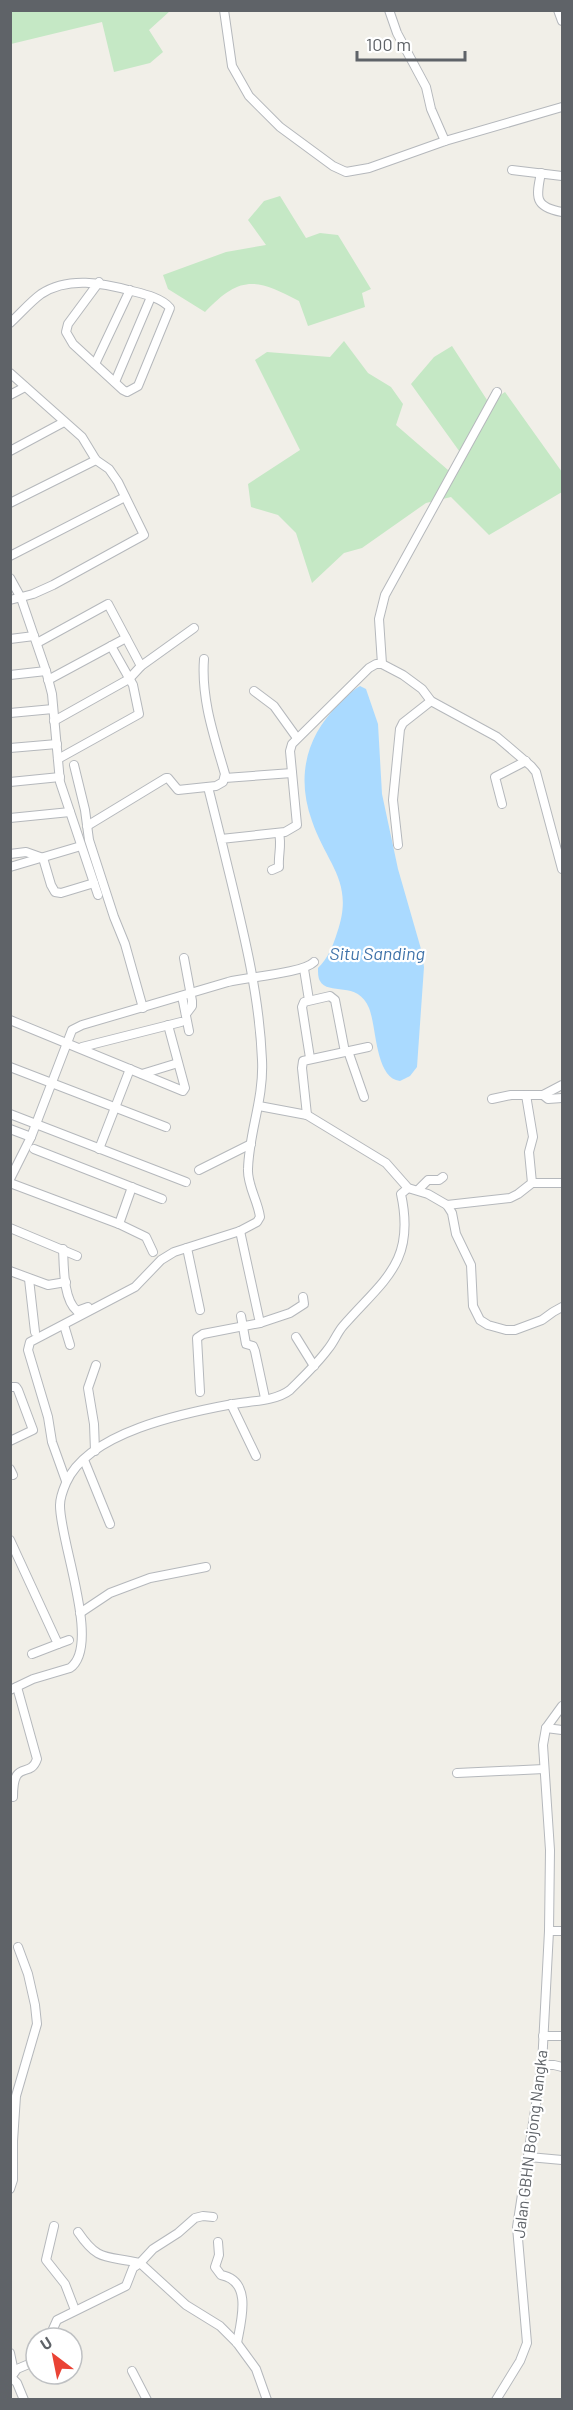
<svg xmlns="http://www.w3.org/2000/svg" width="573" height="2410" viewBox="0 0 573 2410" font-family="Barlow,sans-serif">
	<rect width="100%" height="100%" fill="#f1efe8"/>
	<g fill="#c5e8c5">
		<polygon points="10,11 11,10 170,11 149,30 163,52 150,63 114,72 102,22 11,44"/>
		<path d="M280,196L306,238L320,233L338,235L371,289L362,293L365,307L308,326L299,301C256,278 240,275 205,312L168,289L163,275L226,252L266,245L248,220L264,201Z"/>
		<polygon points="344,341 368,373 391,387 403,404 396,425 448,470 462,455 411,384 434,357 452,346 489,403 505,392 562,472 562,492 489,535 451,497 426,503 362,548 344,553 312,583 296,533 278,515 251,507 248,484 300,450 255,360 267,352 330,357"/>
	</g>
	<path fill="#aadaff" d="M360,686L366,689L378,724L382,794L398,869L421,949L424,967L417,1067L410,1076L400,1081C375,1078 377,1028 369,1008C358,980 328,996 320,981C318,978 318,972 318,968C328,958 333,946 337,933C355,882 327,865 312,821C296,777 306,736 339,704C346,698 352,690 360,686Z"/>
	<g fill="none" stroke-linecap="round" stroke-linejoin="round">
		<g stroke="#b5b8bc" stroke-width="10">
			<g id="minor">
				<polyline points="224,10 232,66 249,96 280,127 333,166 346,172 369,168 445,141 562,107"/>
				<polyline points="389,10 397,33 426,87 431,109 445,141"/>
				<polyline points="558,10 562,21"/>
				<polyline points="512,170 562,176"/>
				<path d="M541,173C536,197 534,207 562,212"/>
				<path d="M10,323C20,314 30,302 41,294C68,276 103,283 132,291C144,294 162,298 170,308L138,386L127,392L123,390L73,344L66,332L68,324L99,282"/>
				<polyline points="95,364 130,290"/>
				<polyline points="10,373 82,437 96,460 109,469 118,482 144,535 53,585 33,594 10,600"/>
				<polyline points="115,382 151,297"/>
				<polyline points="10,395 25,387"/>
				<polyline points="10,451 64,422"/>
				<polyline points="10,503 96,460"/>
				<polyline points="10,556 125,497"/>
				<polyline points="10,578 21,598 46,671 52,694 60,782 98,895"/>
				<polyline points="10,639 34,636"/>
				<polyline points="37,643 108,604 141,666 194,628"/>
				<polyline points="382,664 379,619 385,595 497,392"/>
				<polyline points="10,675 46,671"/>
				<polyline points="48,680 126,638"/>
				<polyline points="254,691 274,706 297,738"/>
				<polyline points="10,713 53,709"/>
				<polyline points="54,721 129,679 141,666"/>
				<polyline points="10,748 57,744"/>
				<polyline points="58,759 139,714 133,685 111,646"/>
				<polyline points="74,765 85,810 89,840 114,917 125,944 143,1008"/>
				<polyline points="225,778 292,773"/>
				<polyline points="10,782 60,777"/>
				<polyline points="208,787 221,839"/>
				<polyline points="502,804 495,777 526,761"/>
				<polyline points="10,818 70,812"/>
				<path d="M87,826L166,778H168L178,790L216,786L223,782L225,774C214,736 201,699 204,659"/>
				<polyline points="398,845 393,800 400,729 403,723 431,701"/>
				<polyline points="10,854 26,852 43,858 51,885 55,892 61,893 94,883"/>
				<polyline points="10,867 81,846"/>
				<path d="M272,870L279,867C278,854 282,846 279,833"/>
				<polyline points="184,958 192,1001 192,1006 186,1014"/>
				<polyline points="304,969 309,1000"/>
				<polyline points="182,996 189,1031"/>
				<polyline points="10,1020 183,1091 185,1088 168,1025"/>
				<polyline points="82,1047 181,1022"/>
				<polyline points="348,1051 364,1097"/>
				<polyline points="310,1058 302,1007 304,1002 330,996 335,1000 345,1052"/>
				<polyline points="10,1067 166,1127"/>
				<polyline points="142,1074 178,1063"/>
				<polyline points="543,1095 548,1099 562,1098"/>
				<polyline points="492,1099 511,1095 543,1095 562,1085"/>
				<polyline points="259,1106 307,1115 386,1163 408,1188 428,1194 447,1205 452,1213 456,1234 471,1265 473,1306 480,1320 488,1325 506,1330 515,1330 542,1320 553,1312 562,1307"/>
				<polyline points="10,1114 186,1182"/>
				<polyline points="307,1115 302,1068 303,1061 368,1047"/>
				<polyline points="10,1129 31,1137"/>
				<polyline points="34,1149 162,1199"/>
				<polyline points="99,1149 130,1069"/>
				<polyline points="199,1170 251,1144"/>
				<path d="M10,1179L31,1137L72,1030L82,1025L228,982C248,977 303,973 314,962"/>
				<polyline points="10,1183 119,1224 146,1237 153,1252"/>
				<polyline points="532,1183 562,1183"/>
				<polyline points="418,1190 428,1180 439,1180 443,1177"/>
				<polyline points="447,1205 510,1198 518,1194 532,1183 529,1152 533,1137 526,1095"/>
				<polyline points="119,1224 132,1187"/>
				<polyline points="10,1228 77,1256"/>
				<polyline points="187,1248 200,1310"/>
				<path d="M63,1249C64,1267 63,1299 77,1311L88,1307"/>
				<polyline points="10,1271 48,1285 66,1282"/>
				<polyline points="29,1279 35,1332"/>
				<polyline points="241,1316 246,1344 253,1346 255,1351 265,1398"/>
				<polyline points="260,1323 290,1313 304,1304 303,1297"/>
				<polyline points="64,1325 70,1345"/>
				<polyline points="296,1337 314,1366"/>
				<polyline points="10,1387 16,1387 18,1390 33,1430 10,1441"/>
				<polyline points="200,1392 197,1338 203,1334 260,1323 240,1231"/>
				<polyline points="231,1404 256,1456"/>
				<polyline points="95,1451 94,1424 88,1388 96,1365"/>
				<polyline points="84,1460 110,1524"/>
				<polyline points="10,1469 13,1475"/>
				<path d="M66,1481L52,1442L48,1417L28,1350L30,1342L135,1287L161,1260L174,1252L240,1231L257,1222L260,1217C258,1201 247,1185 248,1169C249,1132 264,1099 262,1060C259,985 238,911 221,839L285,832L297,825L290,751L292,744L369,668L376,664H382L403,675L422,689L431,701L497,737L531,766L536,772L562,869"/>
				<polyline points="10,1540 58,1644 32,1654"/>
				<polyline points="80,1613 110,1593 150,1578 206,1567"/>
				<polyline points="58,1644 69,1640"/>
				<path d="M10,1690L33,1679L70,1668C102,1646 59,1539 60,1505C60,1498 63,1490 66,1483C88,1432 184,1413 233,1404C251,1401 276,1401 290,1390C303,1377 317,1364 328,1349C334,1342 337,1333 343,1326C383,1280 416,1263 401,1194L408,1188"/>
				<polyline points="546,1728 562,1730"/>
				<polyline points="457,1773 544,1769"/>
				<path d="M13,1797C13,1757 30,1780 37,1759L17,1687"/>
				<polyline points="549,1931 562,1931"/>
				<polyline points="543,2036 562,2036"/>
				<polyline points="542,2065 554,2065 562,2067"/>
				<polyline points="529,2157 562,2160"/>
				<polyline points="10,2189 13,2180 13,2141 16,2096 37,2024 35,2005 28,1974 18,1947"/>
				<polyline points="54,2226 46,2260 65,2284 75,2310"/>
				<path d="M78,2232C99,2263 106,2255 140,2263L153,2249L178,2233L195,2218L203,2216L213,2217"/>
				<path d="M218,2242L219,2255L215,2267L221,2275C253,2281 241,2321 237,2343"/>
				<polyline points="49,2338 57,2320 126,2286 133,2268 140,2263 186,2305 220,2326 237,2343 256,2369 267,2400"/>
				<polyline points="10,2353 14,2372"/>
				<polyline points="132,2371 147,2400"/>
				<polyline points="10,2376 17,2383 24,2400"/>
				<polyline points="12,2376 17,2369 36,2361"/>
				<polyline points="496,2400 520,2361 527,2343 517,2227 542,2065 549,1931 550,1850 543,1745 546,1728 562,1706"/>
			</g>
		</g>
		<use href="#minor" stroke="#fff" stroke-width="8"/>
	</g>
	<g text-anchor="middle" stroke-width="4.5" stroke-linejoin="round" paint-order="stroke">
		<g font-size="16" fill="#5f6368" stroke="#fff">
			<text transform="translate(530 2144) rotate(-83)" y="6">Jalan GBHN Bojong Nangka</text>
		</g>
		<g font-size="18" font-style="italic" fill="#4174aa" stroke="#fff">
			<text x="377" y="960">Situ Sanding</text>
		</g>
	</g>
	<rect width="573" height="2410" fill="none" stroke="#5f6368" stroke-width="24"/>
	<g transform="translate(54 2356) rotate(328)"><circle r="28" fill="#ffffff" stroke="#bfc1c3" stroke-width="1.5"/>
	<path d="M0-4.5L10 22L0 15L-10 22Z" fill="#ea4335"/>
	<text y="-9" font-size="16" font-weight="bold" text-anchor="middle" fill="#5f6368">U</text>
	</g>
	<path d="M357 51v9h108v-9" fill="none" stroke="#5f6368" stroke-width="3"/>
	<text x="366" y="51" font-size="18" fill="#5f6368" stroke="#ffffff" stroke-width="4.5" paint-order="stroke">100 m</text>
</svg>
